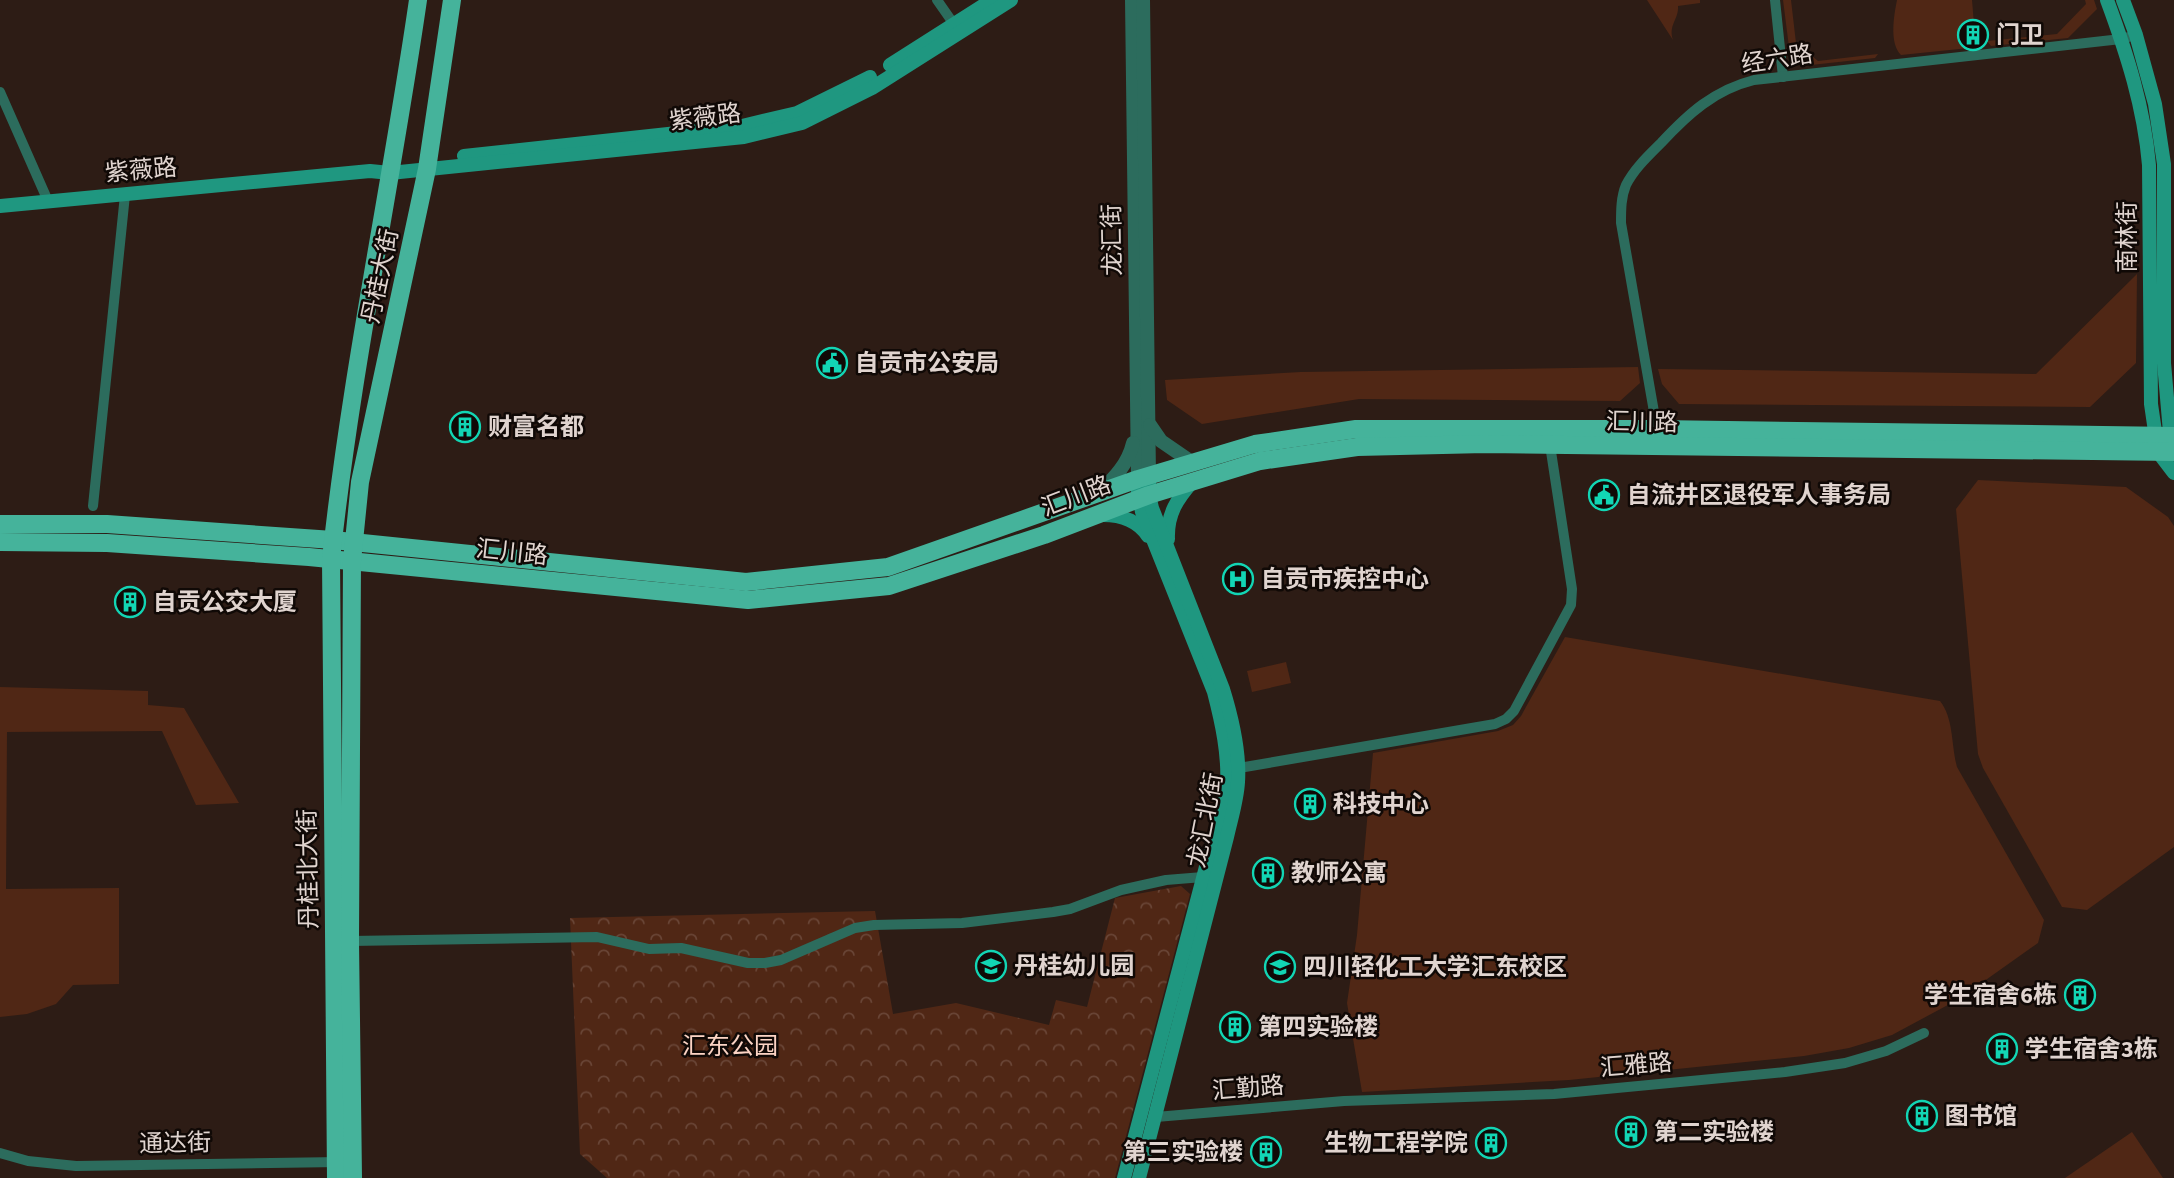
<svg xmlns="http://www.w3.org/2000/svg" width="2174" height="1178" viewBox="0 0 2174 1178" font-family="'Source Sans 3','Noto Sans SC',sans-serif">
	<defs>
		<pattern id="park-crowns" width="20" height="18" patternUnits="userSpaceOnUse" patternTransform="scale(1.75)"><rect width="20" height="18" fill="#502715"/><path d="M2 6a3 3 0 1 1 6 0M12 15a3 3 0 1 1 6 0" fill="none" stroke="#694536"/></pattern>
	</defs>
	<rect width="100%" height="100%" fill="#2d1c15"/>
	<g fill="#502715">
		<path d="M1647,0H1700V3L1678,6C1679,19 1668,25 1673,40Z"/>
		<polygon points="1783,0 1791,0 1796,43 1818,61 1878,54 1875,58 1811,65 1789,47"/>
		<path d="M1897,0H1972L1974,24L1966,26L1969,48L1901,55C1889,43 1894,15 1897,0Z"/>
		<polygon points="2085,0 2094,0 2097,9 2068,38 1991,46 1987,41 2057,34 2086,4"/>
		<polygon points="2137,274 2136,363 2090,407 1679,404 1662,384 1658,369 2036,374"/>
		<polygon points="1638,367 1640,383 1620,401 1359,399 1202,424 1167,400 1165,380 1301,372"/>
		<polygon points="1978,480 2126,487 2168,517 2174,526 2174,847 2087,910 2062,907 1983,768 1978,754 1956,509"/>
		<path d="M1565,637L1940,701C1954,719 1951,745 1957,767L2044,920L2038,943L1959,999L1892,1035L1849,1048L1804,1056L1569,1080L1362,1092L1347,1003L1357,935L1373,753L1498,731L1513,725L1521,716Z"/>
		<polygon points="1286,662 1291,683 1252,692 1247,671"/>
		<polygon points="0,687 148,691 148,705 184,708 239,803 196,805 162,731 7,732 6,889 119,888 119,984 73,985 56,1004 27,1014 0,1017"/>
		<polygon points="2132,1132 2163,1178 2065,1178"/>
	</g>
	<polygon fill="url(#park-crowns)" points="1181,886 1190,894 1115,1178 607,1178 580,1154 570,918 875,911 893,1014 956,1003 1049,1025 1056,1000 1087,1007 1115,898"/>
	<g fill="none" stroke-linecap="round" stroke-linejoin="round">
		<g stroke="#2c6c5d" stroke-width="10">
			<polyline points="937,0 958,30"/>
			<polyline points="1775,0 1783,77"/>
			<polyline points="0,92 48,201"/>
			<path d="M1657,429L1621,223C1621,210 1621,197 1626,185C1634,169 1648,156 1661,143C1688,114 1714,90 1754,80L2121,39L2136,35"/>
			<polyline points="93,506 125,195"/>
			<polyline points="1239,768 1495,724 1506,719 1514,711 1571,605 1572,589 1550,445"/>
			<polyline points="350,941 597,937 649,949 681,948 748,963 765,963 781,960 855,928 874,925 962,923 1053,912 1070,909 1121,890 1166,880 1203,877"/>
			<polyline points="1156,1117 1344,1101 1554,1094 1785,1072 1845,1063 1886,1051 1924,1033"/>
			<polyline points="0,1153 28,1161 76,1166 340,1162"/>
		</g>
		<g stroke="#2c6c5d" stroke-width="14">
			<polyline points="1132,0 1138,479"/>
			<polyline points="1143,0 1149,476"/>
			<polyline points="1150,425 1161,441 1193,463"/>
			<path d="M1100,492C1115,477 1128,464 1133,443"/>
		</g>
		<g stroke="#1f9780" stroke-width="14">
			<path d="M2107,0C2127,54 2144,107 2149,165L2151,404L2158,452L2174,473"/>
			<polyline points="2123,0 2136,35 2155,104 2164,164 2164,363 2171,444"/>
			<polyline points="890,65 992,0"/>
			<polyline points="464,156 742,126 797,113 870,77"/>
			<polyline points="0,206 370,171 390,173 744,137 802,123 872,88 1011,0"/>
			<path d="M1103,515C1121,515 1138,521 1148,536"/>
			<path d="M1168,539C1167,514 1177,499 1193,481"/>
			<path d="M1124,1178L1227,787C1229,755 1222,723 1214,692L1142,512L1138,491"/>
			<path d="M1139,1178L1227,837C1231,819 1237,800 1238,782C1240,751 1232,718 1223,689L1152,508L1149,495V476"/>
		</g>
		<g stroke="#45b39b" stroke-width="18">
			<polyline points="0,524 107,524 333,540 746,582 888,567 1138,479 1255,444 1356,429 1657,429 2174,436"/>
			<polyline points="0,542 107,543 309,557 748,600 889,586 1044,535 1149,495 1260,461 1357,447 1485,444 2174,452"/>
			<path d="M336,1178L331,559C351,372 391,187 418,0"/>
			<polyline points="353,1178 350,941 352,561 360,482 427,169 452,0"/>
		</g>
	</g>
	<defs>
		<g id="building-ring" transform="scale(1.575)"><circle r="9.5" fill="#100906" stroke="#12d5b4" stroke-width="1.5"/><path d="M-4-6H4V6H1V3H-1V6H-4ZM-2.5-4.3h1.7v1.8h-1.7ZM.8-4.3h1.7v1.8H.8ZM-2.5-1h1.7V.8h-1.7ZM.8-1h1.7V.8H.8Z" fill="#12d5b4"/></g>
		<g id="civic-ring" transform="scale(1.575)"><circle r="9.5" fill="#100906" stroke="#12d5b4" stroke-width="1.5"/><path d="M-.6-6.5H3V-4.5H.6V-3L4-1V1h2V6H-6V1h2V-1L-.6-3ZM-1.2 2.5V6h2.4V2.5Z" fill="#12d5b4"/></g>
		<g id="hospital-ring" transform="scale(1.575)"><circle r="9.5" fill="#100906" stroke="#12d5b4" stroke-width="1.5"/><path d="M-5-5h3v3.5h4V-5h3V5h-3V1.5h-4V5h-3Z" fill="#12d5b4"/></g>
		<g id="school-ring" transform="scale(1.575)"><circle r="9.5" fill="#100906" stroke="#12d5b4" stroke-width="1.5"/><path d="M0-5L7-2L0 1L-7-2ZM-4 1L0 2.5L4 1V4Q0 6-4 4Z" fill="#12d5b4"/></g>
		<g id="university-ring" transform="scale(1.575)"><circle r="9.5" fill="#100906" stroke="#12d5b4" stroke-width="1.5"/><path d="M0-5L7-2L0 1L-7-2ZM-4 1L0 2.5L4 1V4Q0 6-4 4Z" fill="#12d5b4"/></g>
	</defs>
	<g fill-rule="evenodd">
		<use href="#building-ring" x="1973" y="35"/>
		<use href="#civic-ring" x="832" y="363"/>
		<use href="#building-ring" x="465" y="427"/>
		<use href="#civic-ring" x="1604" y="495"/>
		<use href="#hospital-ring" x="1238" y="579"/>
		<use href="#building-ring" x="130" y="602"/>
		<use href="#building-ring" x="1310" y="804"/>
		<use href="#building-ring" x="1268" y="873"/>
		<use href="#school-ring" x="991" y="966"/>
		<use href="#university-ring" x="1280" y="967"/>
		<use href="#building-ring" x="2080" y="995"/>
		<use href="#building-ring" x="1235" y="1027"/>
		<use href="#building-ring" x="2002" y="1049"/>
		<use href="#building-ring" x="1922" y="1116"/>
		<use href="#building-ring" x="1631" y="1132"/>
		<use href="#building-ring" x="1491" y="1143"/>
		<use href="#building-ring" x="1266" y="1152"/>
	</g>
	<g text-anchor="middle" stroke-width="5" stroke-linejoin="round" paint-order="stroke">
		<g font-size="24" font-weight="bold" fill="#e0d4cf" stroke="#100906" text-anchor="start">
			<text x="1996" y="43">门卫</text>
			<text x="855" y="371">自贡市公安局</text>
			<text x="488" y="435">财富名都</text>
			<text x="1627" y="503">自流井区退役军人事务局</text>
			<text x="1261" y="587">自贡市疾控中心</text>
			<text x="153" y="610">自贡公交大厦</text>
			<text x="1333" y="812">科技中心</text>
			<text x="1291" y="881">教师公寓</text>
			<text x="1014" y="974">丹桂幼儿园</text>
			<text x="1303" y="975">四川轻化工大学汇东校区</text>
			<text x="2057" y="1003" text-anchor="end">学生宿舍6栋</text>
			<text x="1258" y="1035">第四实验楼</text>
			<text x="2025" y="1057">学生宿舍3栋</text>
			<text x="1945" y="1124">图书馆</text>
			<text x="1654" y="1140">第二实验楼</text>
			<text x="1468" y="1151" text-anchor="end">生物工程学院</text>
			<text x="1243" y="1160" text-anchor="end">第三实验楼</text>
		</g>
		<g font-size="24" fill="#e0d4cf" stroke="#100906">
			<text transform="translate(1777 59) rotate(-9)" y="8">经六路</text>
			<text transform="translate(705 117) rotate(-7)" y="8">紫薇路</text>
			<text transform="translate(141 170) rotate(-5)" y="8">紫薇路</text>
			<text transform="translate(2127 237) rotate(-90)" y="8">南林街</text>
			<text transform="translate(1112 240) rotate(-91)" y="8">龙汇街</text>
			<text transform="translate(380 276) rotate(-78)" y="8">丹桂大街</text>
			<text transform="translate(1642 422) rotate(1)" y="8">汇川路</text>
			<text transform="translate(1076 496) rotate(-21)" y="8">汇川路</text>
			<text transform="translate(512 552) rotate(6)" y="8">汇川路</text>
			<text transform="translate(1205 820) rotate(-79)" y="8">龙汇北街</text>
			<text transform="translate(308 869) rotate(-91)" y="8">丹桂北大街</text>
			<text transform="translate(1636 1065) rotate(-5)" y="8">汇雅路</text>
			<text transform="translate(1248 1088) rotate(-5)" y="8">汇勤路</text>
			<text transform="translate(175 1143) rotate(-1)" y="8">通达街</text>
		</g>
		<g font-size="24" fill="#fbd3c3" stroke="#100906">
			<text x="730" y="1054">汇东公园</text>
		</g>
	</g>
</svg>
